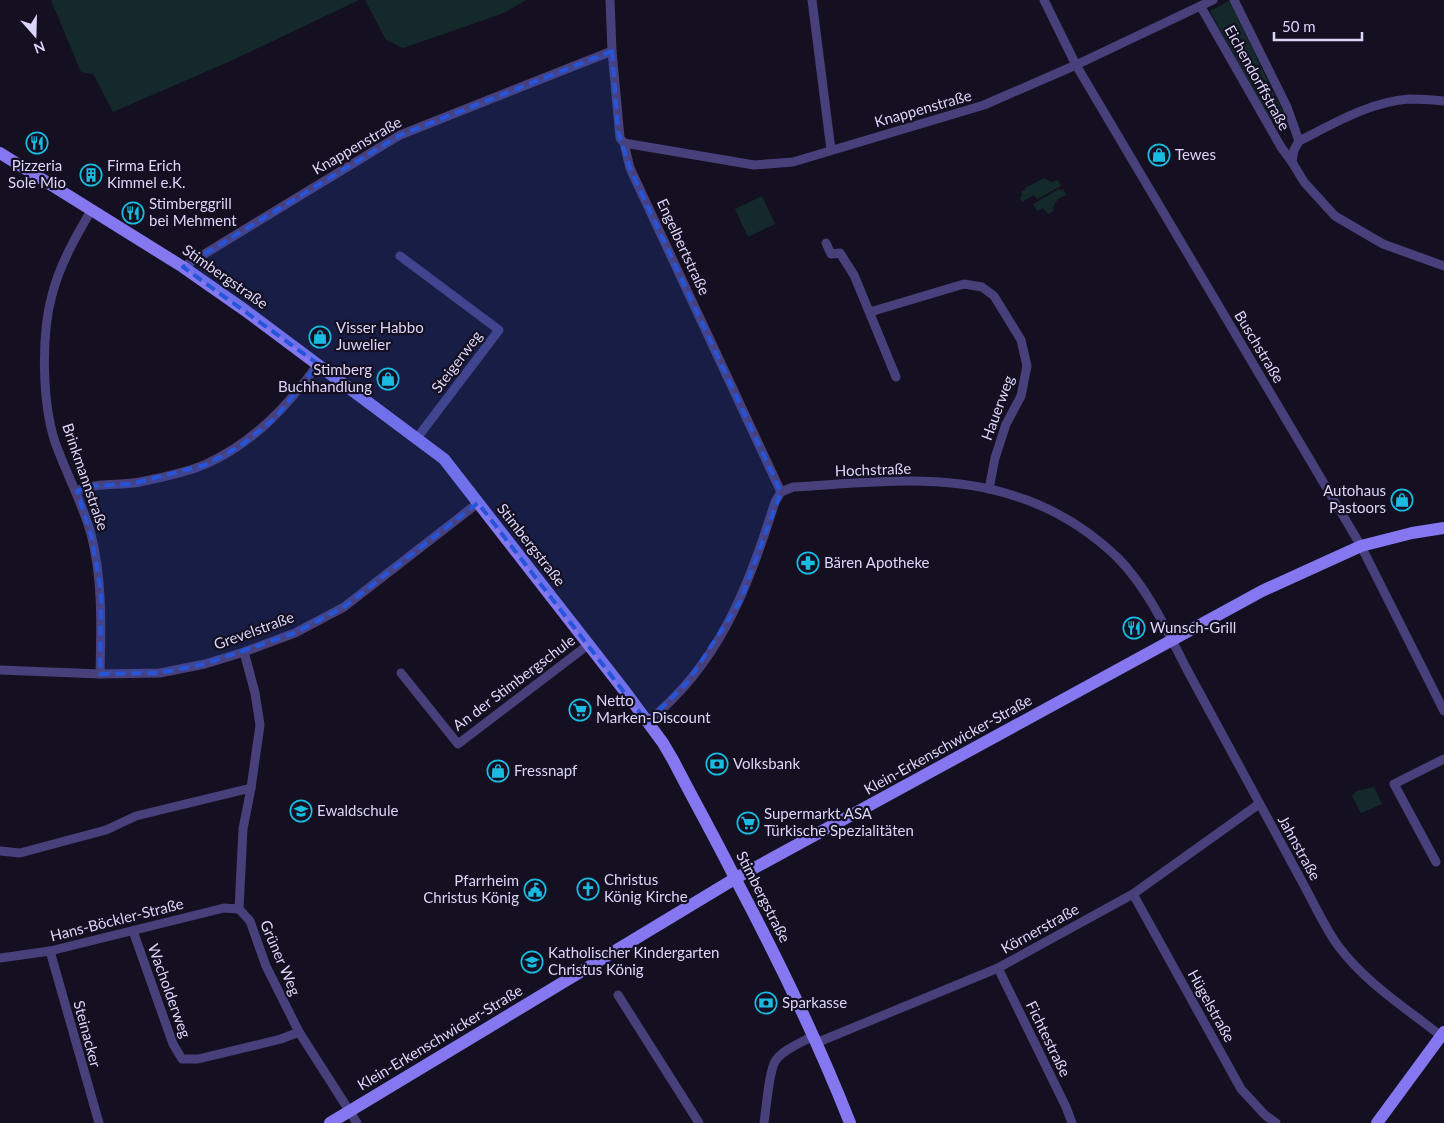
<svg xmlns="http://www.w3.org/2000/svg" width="1444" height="1123" viewBox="0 0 1444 1123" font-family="Lato,sans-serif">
	<rect width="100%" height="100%" fill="#141021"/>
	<g fill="#14292a">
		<polygon points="51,0 359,0 235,59 113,112 93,74 81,72"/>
		<polygon points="365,0 526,0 504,13 403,48 386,40"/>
		<polygon points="1229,1 1284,114 1271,122 1210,11"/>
		<polygon points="1044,178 1051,182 1058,180 1061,186 1037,199 1034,195 1022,202 1020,198 1022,196 1021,192 1025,190 1025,188"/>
		<polygon points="1059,189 1061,191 1063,189 1066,195 1058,199 1053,206 1054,210 1049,214 1043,208 1037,211 1033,204"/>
		<polygon points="762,196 775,224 748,237 735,209"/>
		<polygon points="1374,787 1382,804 1361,813 1352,796 1357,791"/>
	</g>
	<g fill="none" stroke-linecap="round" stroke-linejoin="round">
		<g stroke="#48407b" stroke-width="9">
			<polyline points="610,0 612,51 620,138 624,143 630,168 781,492"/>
			<polyline points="812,0 831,150"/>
			<polyline points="1044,0 1076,65 1361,546 1444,711"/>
			<polyline points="1234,0 1287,107 1299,141 1294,150 1292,162 1304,182 1335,216 1383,244 1444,266"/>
			<polyline points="1201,7 1281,147 1292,162"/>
			<path d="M1299,141C1333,124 1369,102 1409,99C1421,99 1433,100 1444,101"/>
			<polyline points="624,143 754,165 793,162 984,105 1076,65 1213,0"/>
			<path d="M92,209C76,236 60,264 52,295C41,335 42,402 55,442C66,473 82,502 91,534C103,581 101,626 100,674"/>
			<polyline points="826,243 831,254 840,253 854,275 896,377"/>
			<polyline points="400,256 499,330 417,438"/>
			<polyline points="183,267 400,135 612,51"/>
			<polyline points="870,312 964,284 982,287 994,296 1021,340 1027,366 1021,396 1006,424 995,458 989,489"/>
			<path d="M77,491C96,482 119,486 140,482C162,477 186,473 206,464C253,443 288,406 318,364"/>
			<polyline points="244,652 255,693 260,725 251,788 243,829 239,909 250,921 266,966 299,1032 357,1123"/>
			<polyline points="0,670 100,674 160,673 205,664 244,652 295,633 344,607 478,503"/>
			<polyline points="401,673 458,744 588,645"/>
			<path d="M647,722C720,664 748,587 775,502L781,492L793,487C866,483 944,472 1015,496C1053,508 1089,530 1118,558C1151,592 1169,636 1191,677C1227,744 1263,811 1300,878C1312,899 1325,929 1339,947C1366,983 1406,1008 1441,1036"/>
			<polyline points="0,851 20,853 106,830 136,816 251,788"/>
			<polyline points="1436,862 1394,784 1444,759"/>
			<polyline points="1133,894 1241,1089 1265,1115 1276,1123"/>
			<polyline points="133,931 173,1044 182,1059 198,1059 281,1039 299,1032"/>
			<polyline points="50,951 99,1123"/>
			<polyline points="0,958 50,951 224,908 239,909"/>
			<polyline points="998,968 1066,1107 1072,1123"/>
			<polyline points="618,995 699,1123"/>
			<polyline points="816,1043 998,968 1133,894 1259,804"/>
			<path d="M764,1123C766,1110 769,1069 776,1060C784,1049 801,1043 813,1036"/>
		</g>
		<g stroke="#8477ef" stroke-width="12">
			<path d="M0,153L183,267L246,311L444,459L627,694L663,743L673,760C693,799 715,838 735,878C777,957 817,1039 850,1123"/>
			<polyline points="330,1123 736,878 1262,591 1361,546 1412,533 1444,528"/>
			<polyline points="1377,1123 1444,1032"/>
		</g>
	</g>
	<path fill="#2755da" fill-opacity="0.2" stroke="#2755da" stroke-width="4" stroke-dasharray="10 6" stroke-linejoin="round" d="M612,51L618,131L630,168L781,492L740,602L687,683L647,722L478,503L344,607L295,633L205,664L160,673L100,674L101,592L91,535L77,491L87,486L130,484L205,465L240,446L275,418L318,364L183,267L400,135Z"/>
	<defs>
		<g id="restaurant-ring" transform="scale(1.125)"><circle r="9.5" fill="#141021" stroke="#1abbe1" stroke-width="1.5"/><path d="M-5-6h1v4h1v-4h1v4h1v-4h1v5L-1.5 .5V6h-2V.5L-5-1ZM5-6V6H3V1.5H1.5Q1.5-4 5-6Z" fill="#1abbe1"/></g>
		<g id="shop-ring" transform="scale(1.125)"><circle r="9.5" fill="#141021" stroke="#1abbe1" stroke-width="1.5"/><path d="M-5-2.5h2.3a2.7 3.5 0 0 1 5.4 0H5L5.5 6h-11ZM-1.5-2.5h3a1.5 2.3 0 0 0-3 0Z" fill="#1abbe1"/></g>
		<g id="building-ring" transform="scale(1.125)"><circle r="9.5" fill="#141021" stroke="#1abbe1" stroke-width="1.5"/><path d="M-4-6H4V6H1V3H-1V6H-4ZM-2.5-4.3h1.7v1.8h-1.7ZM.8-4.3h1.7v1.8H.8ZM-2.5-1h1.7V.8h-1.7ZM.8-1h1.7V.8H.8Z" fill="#1abbe1"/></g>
		<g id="pharmacy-ring" transform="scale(1.125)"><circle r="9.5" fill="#141021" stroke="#1abbe1" stroke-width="1.5"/><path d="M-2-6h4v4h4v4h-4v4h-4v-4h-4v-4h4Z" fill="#1abbe1"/></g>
		<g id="supermarket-ring" transform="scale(1.125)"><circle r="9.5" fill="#141021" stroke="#1abbe1" stroke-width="1.5"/><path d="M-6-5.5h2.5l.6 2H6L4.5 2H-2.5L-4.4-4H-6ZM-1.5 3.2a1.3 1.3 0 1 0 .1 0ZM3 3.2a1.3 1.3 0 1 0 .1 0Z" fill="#1abbe1"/></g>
		<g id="bank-ring" transform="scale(1.125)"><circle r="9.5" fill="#141021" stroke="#1abbe1" stroke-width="1.5"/><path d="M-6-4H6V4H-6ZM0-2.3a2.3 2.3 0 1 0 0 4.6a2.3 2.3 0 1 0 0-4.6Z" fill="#1abbe1"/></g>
		<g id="school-ring" transform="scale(1.125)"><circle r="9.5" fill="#141021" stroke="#1abbe1" stroke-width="1.5"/><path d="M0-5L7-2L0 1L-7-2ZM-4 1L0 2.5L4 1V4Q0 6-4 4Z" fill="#1abbe1"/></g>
		<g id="church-ring" transform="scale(1.125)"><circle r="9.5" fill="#141021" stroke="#1abbe1" stroke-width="1.5"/><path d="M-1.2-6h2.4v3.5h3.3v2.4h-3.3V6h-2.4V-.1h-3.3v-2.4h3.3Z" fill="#1abbe1"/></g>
		<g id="civic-ring" transform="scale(1.125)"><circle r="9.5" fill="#141021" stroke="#1abbe1" stroke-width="1.5"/><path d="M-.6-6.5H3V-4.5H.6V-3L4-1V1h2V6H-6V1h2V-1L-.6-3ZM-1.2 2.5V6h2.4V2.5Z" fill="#1abbe1"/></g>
	</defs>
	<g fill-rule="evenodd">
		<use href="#restaurant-ring" x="37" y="143"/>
		<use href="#shop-ring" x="1159" y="155"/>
		<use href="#building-ring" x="91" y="175"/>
		<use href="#restaurant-ring" x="133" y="213"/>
		<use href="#shop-ring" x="320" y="337"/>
		<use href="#shop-ring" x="388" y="379"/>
		<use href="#shop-ring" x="1402" y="500"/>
		<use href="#pharmacy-ring" x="808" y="563"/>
		<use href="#restaurant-ring" x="1134" y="628"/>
		<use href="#supermarket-ring" x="580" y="710"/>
		<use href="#bank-ring" x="717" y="764"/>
		<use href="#shop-ring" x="498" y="771"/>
		<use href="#school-ring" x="301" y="811"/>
		<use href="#supermarket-ring" x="748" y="823"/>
		<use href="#church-ring" x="588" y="889"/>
		<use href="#civic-ring" x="535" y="890"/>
		<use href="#school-ring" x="532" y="962"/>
		<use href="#bank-ring" x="766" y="1003"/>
	</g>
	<g text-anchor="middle" stroke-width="4.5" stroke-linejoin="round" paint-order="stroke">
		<g font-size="15" fill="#dcd5fa" stroke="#141021">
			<text transform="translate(1257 78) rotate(61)" y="5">Eichendorffstraße</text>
			<text transform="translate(923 109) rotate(-16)" y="5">Knappenstraße</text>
			<text transform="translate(357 146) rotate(-30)" y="5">Knappenstraße</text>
			<text transform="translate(683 247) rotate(65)" y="5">Engelbertstraße</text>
			<text transform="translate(225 277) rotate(35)" y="5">Stimbergstraße</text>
			<text transform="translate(1259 347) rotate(59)" y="5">Buschstraße</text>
			<text transform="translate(457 362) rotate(-53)" y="5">Steigerweg</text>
			<text transform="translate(998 408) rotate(-70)" y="5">Hauerweg</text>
			<text transform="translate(873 470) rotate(-2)" y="5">Hochstraße</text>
			<text transform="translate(85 477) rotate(71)" y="5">Brinkmannstraße</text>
			<text transform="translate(531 545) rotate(52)" y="5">Stimbergstraße</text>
			<text transform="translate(254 631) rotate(-20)" y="5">Grevelstraße</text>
			<text transform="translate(514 683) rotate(-37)" y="5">An der Stimbergschule</text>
			<text transform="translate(948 745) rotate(-29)" y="5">Klein-Erkenschwicker-Straße</text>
			<text transform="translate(1299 848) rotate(61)" y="5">Jahnstraße</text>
			<text transform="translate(763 897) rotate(63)" y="5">Stimbergstraße</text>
			<text transform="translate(117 920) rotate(-14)" y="5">Hans-Böckler-Straße</text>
			<text transform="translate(1040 929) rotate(-29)" y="5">Körnerstraße</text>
			<text transform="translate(280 958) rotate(67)" y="5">Grüner Weg</text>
			<text transform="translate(169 991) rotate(70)" y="5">Wacholderweg</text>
			<text transform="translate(1211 1006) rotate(61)" y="5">Hügelstraße</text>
			<text transform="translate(87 1034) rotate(75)" y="5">Steinacker</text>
			<text transform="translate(440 1038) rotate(-31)" y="5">Klein-Erkenschwicker-Straße</text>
			<text transform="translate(1048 1039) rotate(64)" y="5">Fichtestraße</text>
		</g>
		<g font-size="15" fill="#dcd5fa" stroke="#141021" text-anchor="start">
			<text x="1175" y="160">Tewes</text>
			<text x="37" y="171" text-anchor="middle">Pizzeria<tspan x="37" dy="17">Sole Mio</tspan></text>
			<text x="107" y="171">Firma Erich<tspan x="107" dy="17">Kimmel e.K.</tspan></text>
			<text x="149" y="209">Stimberggrill<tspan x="149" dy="17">bei Mehment</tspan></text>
			<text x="336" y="333">Visser Habbo<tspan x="336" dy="17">Juwelier</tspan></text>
			<text x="372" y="375" text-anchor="end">Stimberg<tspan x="372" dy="17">Buchhandlung</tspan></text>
			<text x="1386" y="496" text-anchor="end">Autohaus<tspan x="1386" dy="17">Pastoors</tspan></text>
			<text x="824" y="568">Bären Apotheke</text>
			<text x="1150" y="633">Wunsch-Grill</text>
			<text x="596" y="706">Netto<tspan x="596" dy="17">Marken-Discount</tspan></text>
			<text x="733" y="769">Volksbank</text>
			<text x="514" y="776">Fressnapf</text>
			<text x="317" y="816">Ewaldschule</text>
			<text x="764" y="819">Supermarkt ASA<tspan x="764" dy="17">Türkische Spezialitäten</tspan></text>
			<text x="604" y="885">Christus<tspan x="604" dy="17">König Kirche</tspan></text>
			<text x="519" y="886" text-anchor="end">Pfarrheim<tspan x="519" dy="17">Christus König</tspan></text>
			<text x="548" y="958">Katholischer Kindergarten<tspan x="548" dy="17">Christus König</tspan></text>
			<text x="782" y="1008">Sparkasse</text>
		</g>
	</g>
	<g transform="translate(35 35) rotate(160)" stroke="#141021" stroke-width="4" paint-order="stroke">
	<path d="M0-4L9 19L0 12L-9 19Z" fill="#dcd5fa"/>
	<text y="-8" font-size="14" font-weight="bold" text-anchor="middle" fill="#dcd5fa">N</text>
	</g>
	<path d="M1274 32v8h88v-8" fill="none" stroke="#dcd5fa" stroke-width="2.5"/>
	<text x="1282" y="32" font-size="15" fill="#dcd5fa" stroke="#141021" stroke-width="4" paint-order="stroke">50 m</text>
</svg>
